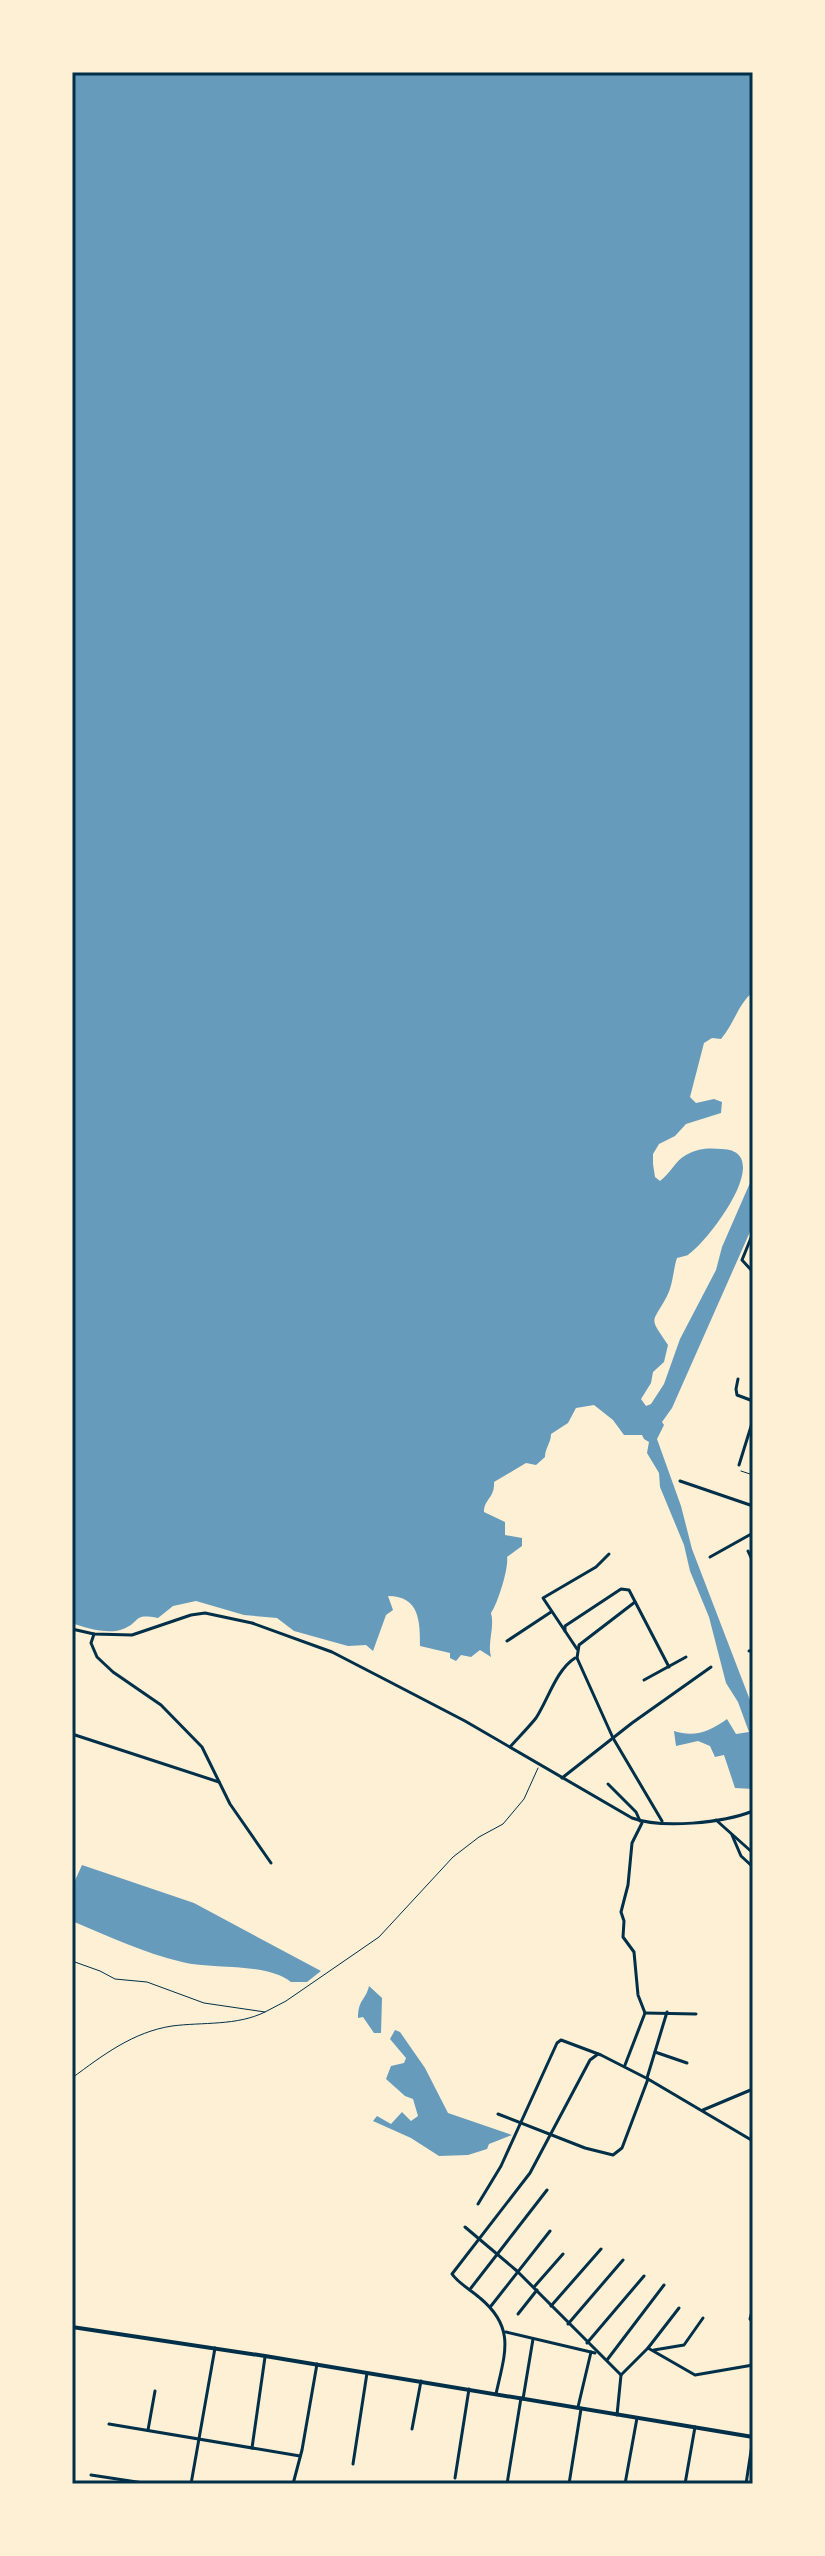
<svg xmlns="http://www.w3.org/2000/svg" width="825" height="2556" viewBox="0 0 825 2556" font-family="'Source Serif 4',serif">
	<rect width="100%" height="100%" fill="#fdf0d5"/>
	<g fill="#669bbc">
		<path d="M72,72H753V992C738,1004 734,1024 721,1039L712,1038L704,1043L690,1097L696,1103L714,1099L722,1102L721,1113L686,1124L675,1136L659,1144L653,1154V1164L655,1177L660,1181C670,1174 675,1161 686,1155C699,1148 708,1148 722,1149C777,1151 709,1241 688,1255C688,1255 678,1258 677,1258C673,1270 673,1285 667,1296C652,1325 648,1315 668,1345L664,1362L653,1372L651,1383L641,1399L646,1406L651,1404L664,1384L680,1339L716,1270L722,1247L753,1176V1225L672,1408L662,1422L664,1425L657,1439L681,1506L692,1549L753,1708V1789L735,1788L724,1755L715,1757L710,1746L698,1741L676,1746L674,1731C695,1738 710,1731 727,1719L736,1734L749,1732L738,1702L726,1683L709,1617L690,1571L684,1545L660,1487L659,1473L647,1453L649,1442L644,1439L642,1435H624L613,1420L594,1405L576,1408L568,1423L551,1434C551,1443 545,1448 545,1457L536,1465L526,1463L494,1482C495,1498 484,1499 484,1512L505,1522V1535L522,1538V1546L507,1557C509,1567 498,1603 491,1613C495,1628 487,1642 491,1657L480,1650L471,1657L461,1655L456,1661L450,1658V1653L420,1646C420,1622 420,1596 388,1596L393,1610L386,1615L373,1651L366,1645L348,1646L294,1631L277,1618L244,1615L196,1601L173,1606L158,1618C131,1613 142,1622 123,1629C110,1635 85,1628 72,1623Z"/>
		<path d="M82,1865L194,1903L321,1971L307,1982H291C265,1962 214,1970 182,1962C144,1953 108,1936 72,1921V1887Z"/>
		<path d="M369,1986L382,1998L381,2033H374L363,2017L358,2018C358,1999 366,2000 369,1986Z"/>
		<polygon points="395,2030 400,2032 425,2068 448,2113 512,2135 489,2144 487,2149 468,2155 439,2156 411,2138 373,2121 377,2116 391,2124 402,2112 411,2121 418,2116 413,2099 405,2096 386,2079 391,2066 404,2063 406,2058 390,2039"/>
	</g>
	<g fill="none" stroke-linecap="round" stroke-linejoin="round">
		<g stroke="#003049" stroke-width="1">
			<polyline points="741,1471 753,1475"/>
			<polyline points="72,1961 100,1971 115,1979 147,1982 204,2003 265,2012 286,2001 379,1937 453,1857 479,1837 503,1824 524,1799 538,1768"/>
			<path d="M72,2078C103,2055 133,2032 172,2026C203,2022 237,2026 265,2012"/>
		</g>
		<g stroke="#003049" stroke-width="3">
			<polyline points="753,1233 742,1260 753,1272"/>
			<polyline points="738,1379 736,1389 737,1395 753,1401"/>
			<polyline points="739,1465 753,1420"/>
			<polyline points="680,1481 753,1506"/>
			<polyline points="748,1551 753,1562"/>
			<polyline points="710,1557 753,1533"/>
			<path d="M72,1629L94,1634L132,1635L191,1615L205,1613L252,1623L332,1652L390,1682L465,1721L632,1818C662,1829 723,1823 753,1811"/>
			<polyline points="565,1631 565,1626 621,1589 629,1590 669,1667"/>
			<polyline points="94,1634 91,1643 97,1657 113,1672 161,1705 202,1747 230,1804 271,1863"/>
			<polyline points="507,1641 551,1612"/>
			<polyline points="577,1649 543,1598 596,1567 609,1554"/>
			<polyline points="749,1651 753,1650"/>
			<polyline points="577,1658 613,1738 662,1821"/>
			<polyline points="577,1658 579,1645 635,1602"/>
			<polyline points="644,1680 686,1657"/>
			<polyline points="72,1734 219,1782"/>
			<path d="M510,1747C518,1738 528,1728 536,1718C548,1700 556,1670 575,1658"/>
			<polyline points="562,1778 632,1723 711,1667"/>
			<polyline points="608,1784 636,1812 640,1821"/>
			<polyline points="716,1820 753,1853"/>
			<polyline points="642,1823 632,1843 628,1885 621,1912 624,1921 623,1937 634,1952 638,1995 645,2013"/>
			<polyline points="732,1835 741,1856 753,1867"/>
			<polyline points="645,2013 696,2014"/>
			<polyline points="655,2052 687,2063"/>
			<polyline points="625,2065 645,2013"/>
			<polyline points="647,2078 667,2012"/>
			<polyline points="703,2110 753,2089"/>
			<polyline points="498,2114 585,2148 613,2155 622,2148 648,2079"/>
			<polyline points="478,2204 501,2166 557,2043 561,2040 601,2055 648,2079 753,2141"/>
			<polyline points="465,2227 517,2271 621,2375 617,2415"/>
			<polyline points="534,2287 563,2254"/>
			<polyline points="471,2288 547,2190"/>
			<polyline points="491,2306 550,2231"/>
			<polyline points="551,2306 601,2249"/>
			<polyline points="753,2308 750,2319 753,2322"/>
			<polyline points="518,2314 537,2290"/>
			<polyline points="568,2324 623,2260"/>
			<polyline points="506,2332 595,2353"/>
			<polyline points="587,2343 644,2276"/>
			<polyline points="648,2348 679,2308"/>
			<polyline points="654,2350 684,2345 703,2318"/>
			<polyline points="607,2360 664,2285"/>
			<polyline points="621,2375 648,2348 695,2375 753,2365"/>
			<path d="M496,2394C505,2353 516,2328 480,2298C471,2290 458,2283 452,2274L530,2173L590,2060L598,2054"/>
			<polyline points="523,2399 533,2339"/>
			<polyline points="578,2407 591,2352"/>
			<polyline points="109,2424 300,2456"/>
			<polyline points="412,2429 421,2381"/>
			<polyline points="148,2430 155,2391"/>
			<polyline points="252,2448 265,2357"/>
			<polyline points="353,2464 367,2373"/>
			<polyline points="91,2475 150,2484"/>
			<polyline points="455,2478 469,2389"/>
			<polyline points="191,2484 215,2348"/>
			<polyline points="293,2484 302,2450 317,2364"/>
			<polyline points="507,2484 521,2398"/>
			<polyline points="569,2484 581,2409"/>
			<polyline points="625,2484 637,2418"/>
			<polyline points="746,2484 753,2438"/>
		</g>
		<polyline stroke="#003049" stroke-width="3" points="685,2484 695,2427"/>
		<polyline stroke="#003049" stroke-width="4" points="72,2327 265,2356 753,2437"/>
	</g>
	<rect width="825" height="2556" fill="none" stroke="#fdf0d5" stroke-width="148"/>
	<rect x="74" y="74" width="677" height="2408" fill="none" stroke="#003049" stroke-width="3"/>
</svg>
